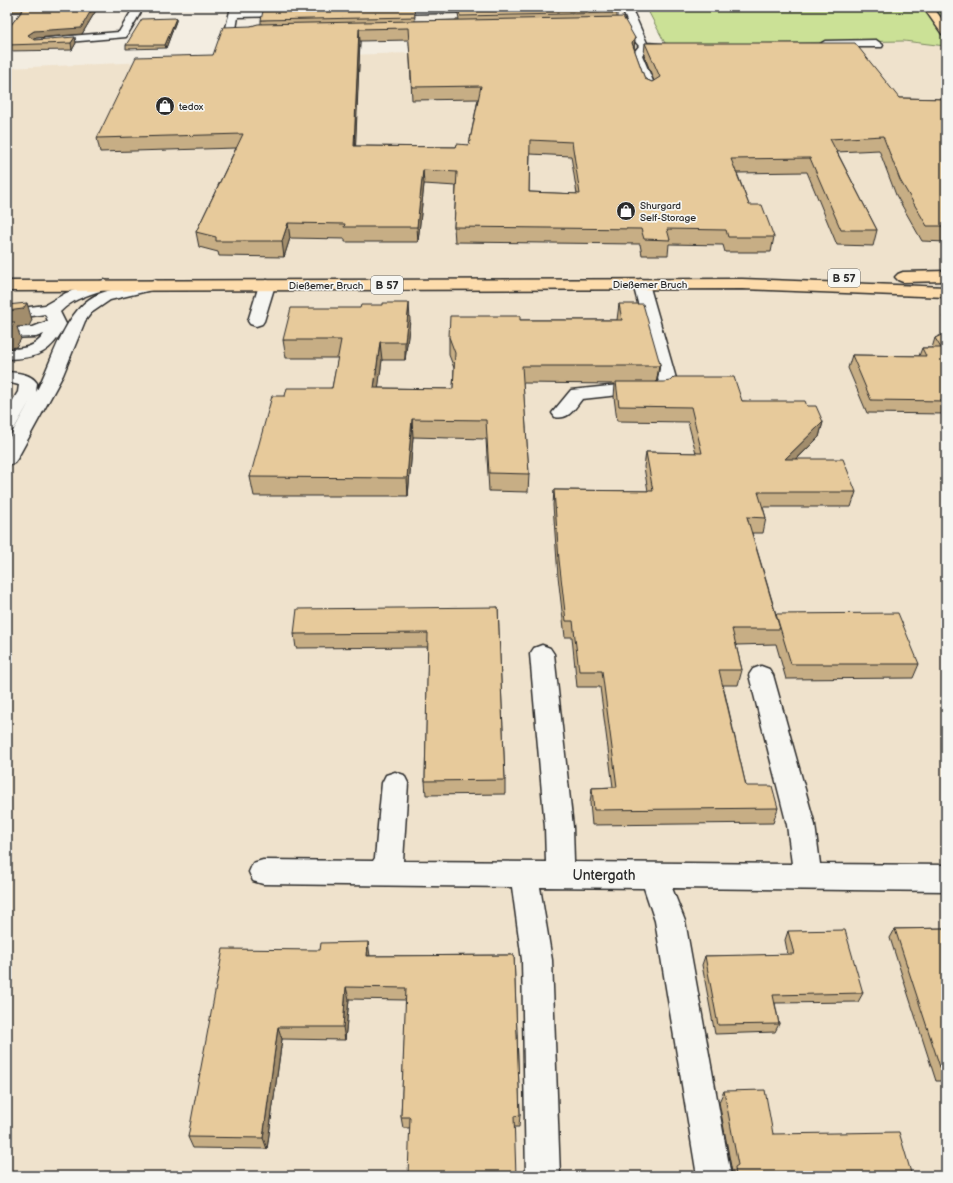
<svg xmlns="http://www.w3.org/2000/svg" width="953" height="1183" viewBox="0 0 953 1183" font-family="'Balsamiq Sans',sans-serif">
	<rect width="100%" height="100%" fill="#f3ede1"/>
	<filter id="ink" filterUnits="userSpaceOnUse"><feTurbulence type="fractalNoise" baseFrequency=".025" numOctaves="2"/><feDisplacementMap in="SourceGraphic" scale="8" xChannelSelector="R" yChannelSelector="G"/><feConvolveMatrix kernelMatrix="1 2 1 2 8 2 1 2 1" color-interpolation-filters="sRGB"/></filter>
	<g filter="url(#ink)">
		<polygon fill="#efe2cc" points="904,41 945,46 946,47 946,1176 7,1176 7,68 216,59 666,45"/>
		<polygon fill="#cbe196" stroke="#7b8660" points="646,7 946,7 946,47 945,46 904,41 666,45"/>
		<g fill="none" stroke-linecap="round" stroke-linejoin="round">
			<g stroke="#2b2b2b" stroke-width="3">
				<g id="minor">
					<polygon points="134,7 144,7 126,37 45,44 40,41 45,38 119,32"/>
					<path d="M231,7H241L240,11L292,10L297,13L292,16L238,17L236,29H254L259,32C254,37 230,37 225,32Z"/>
					<polygon points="444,7 491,7 493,9 488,12 385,14 380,11 385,8"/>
					<polygon points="621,7 631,7 647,43 675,45 680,48 675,51 647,49 642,55 657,91 655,93 651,94 645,91 632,55 639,46 634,40 629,27 597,28 592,25 597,22 627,21"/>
					<polygon points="876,40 883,45 882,47 825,47 820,44 825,41"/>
					<path d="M641,279L646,281L649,284L677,382L668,394L662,395H619L582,399C574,409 569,420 555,417L552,413L571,390L619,385H657L659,382L633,284L636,281Z"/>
					<path d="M104,280L109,282L112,285L109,288C92,294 73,298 60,312L66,324C51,353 39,358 7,359V349C22,349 35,348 44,334L36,337L7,338V328L33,327L48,321L45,314L7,320V310L45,305L66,293Z"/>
					<path d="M155,280L160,282L163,285L160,288L110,300L91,313L85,321L63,375L17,459L14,463L7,465V442L30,401L14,429L7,431V410L18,392L19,385L7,382V372C18,373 30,373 37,383L36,392C53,361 65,306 101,293C118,287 137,285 155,280Z"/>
					<polygon points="267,280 272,282 275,285 264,321 262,324 256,326 250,324 248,321 259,285 262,282"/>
					<polygon points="542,645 550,648 554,654 573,827 574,862 792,864 787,825 749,675 753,669 761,666 769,669 773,675 815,825 820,864 946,865 946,891 672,888 685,921 731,1176 697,1176 655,921 644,888 540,887 552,960 560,1176 526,1176 522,960 512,887 263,884 253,881 249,872 253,863 263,860 373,861 375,858 382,783 386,775 395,772 404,775 408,783 403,861 546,862 545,827 530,654 534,648"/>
				</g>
			</g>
			<g stroke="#2b2b2b" stroke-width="3">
				<g id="major">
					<polygon points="923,7 933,7 946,25 946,35 942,34"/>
					<polygon points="946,271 946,281 903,282 898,280 895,277 898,274 903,272"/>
					<polygon points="742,279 946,287 946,297 742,289 7,291 7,281"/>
				</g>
			</g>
			<use href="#minor" fill="#f6f6f2" fill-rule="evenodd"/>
			<use href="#major" fill="#fddcac" fill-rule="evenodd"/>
		</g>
		<g fill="#c7ae85" stroke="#2b2b2b" fill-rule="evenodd">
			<polygon points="7,7 98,7 82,34 36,38 33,39 34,40 76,43 72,50 7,51 7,30 21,12 7,12"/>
			<polygon points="265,7 356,7 266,9"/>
			<path d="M458,7L617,13V17L635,38L634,49L645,79L652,82L654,81L644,55L645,43L899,98L946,99V242L922,241L896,195L879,150L837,152L877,230L873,246L837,245L807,172L737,173L749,205L774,237L771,252H725L723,245L669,244L668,255H642L640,244L455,242L454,227L456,186L424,184L418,242H345V239L290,238L284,257L219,256L218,252L199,247L196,232L236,148L100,152L97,138L213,55L251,26L261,24V20L414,8L415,21L459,20L458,14ZM409,40L412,100L478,99L469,145L456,147L355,146L360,41ZM530,154L571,156L577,194L529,192Z"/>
			<polygon points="176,18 176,21 166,48 126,49 126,45"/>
			<polygon points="619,304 660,364 657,382 742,401 807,406 823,422 819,437 797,459 856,492 851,507 763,507 766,518 763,533 752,533 776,614 919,664 913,678 786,679 776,644 736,645 742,670 738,685 723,685 746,786 778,808 773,823 592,825 590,803 592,788 613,787 600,687 577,687 572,637 565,637 558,576 553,505 554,490 648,491 644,467 646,452 696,453 688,422 617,421 614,397 615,384 523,383 529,474 528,492 489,491 486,439 413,437 408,496 254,496 250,477 285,396 332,388 338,358 286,358 283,340 410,320 405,360 382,360 378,388 453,389 454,368 449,355 449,337 520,320 617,320"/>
			<polygon points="946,308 946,325 943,317"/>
			<polygon points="946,333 946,414 867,413 848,368 852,355 919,356 922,348 932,348 935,338"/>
			<polygon points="498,607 505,780 505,794 426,795 425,781 428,647 296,648 294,634"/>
			<polygon points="946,928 946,1081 936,1081 890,938 895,929"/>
			<polygon points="788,931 863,993 858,1002 775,1003 779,1024 775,1032 715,1034 702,965 705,956 788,955 785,940"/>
			<polygon points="320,950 370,956 514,955 520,1115 519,1127 403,1128 401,1117 406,1000 349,999 345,1040 282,1039 267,1149 193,1148 188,1137"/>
			<polygon points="724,1091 773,1134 912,1176 730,1176 732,1172 719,1102"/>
		</g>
		<g fill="#a28d6c" stroke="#2b2b2b">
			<polygon points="93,7 98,7 82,34 36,38 30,41 28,35 34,31"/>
			<polygon points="176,18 176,21 166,48 165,45"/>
			<polygon points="359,29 360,41 355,160 354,146"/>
			<polygon points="75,37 76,43 72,50 71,43"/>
			<polygon points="635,38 634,50 632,43"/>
			<polygon points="423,170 424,184 418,242 417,227"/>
			<polygon points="288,223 290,238 284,257 282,241"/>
			<polygon points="27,303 32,320 29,326 17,327 21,339 16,347 7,349 7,311"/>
			<polygon points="409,303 410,320 405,360 405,342"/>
			<polygon points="380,342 382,360 376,406 374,388"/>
			<polygon points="660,364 657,382 656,384 659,366"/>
			<polygon points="412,419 413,437 408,496 407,478"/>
			<polygon points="823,422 819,437 781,474 785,459"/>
			<polygon points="368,942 370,956 367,956"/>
			<polygon points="346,987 349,999 345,1040 343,1027"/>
			<polygon points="278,1027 282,1039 267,1149 263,1138"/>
		</g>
		<g fill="#e7ca9b" stroke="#2b2b2b" fill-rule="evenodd">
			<polygon points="25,7 93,7 81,28 34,31 28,35 34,40 75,37 71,43 7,45 7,30"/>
			<polygon points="458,7 614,7 617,13 460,16"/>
			<polygon points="414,8 415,17 261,20 263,11"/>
			<path d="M623,17L635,38L632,43L645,79L652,82L660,77L645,43H855L899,98L946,99V226H927L900,180L883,136L830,139L877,230H841L810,158L731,159L749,205H762L774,237H728L726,230L667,229L670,240L644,239L641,229L454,227L457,172L423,170L417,227H344L345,224L288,223L282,241H216V237L196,232L243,134L97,138L136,57L213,55L223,27L251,26L258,24ZM408,28L412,87L481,86L469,145L457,144L456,147L354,146L359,29ZM530,140L572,142L580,194L529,192Z"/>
			<polygon points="176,18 165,45 126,45 142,19"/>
			<polygon points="27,303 23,309 7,311 7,305"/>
			<polygon points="383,303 409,303 405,342 380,342 374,388 453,389 455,353 449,337 450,316 520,316 520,320 622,320 619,304 643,304 660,364 659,366 522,366 529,474 489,473 486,420 412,419 407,478 250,477 272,396 285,396 287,388 332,388 341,340 283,340 291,308 360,308 361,305 383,305"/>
			<polygon points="7,322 15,322 10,331 7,331"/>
			<polygon points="946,333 946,401 871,400 852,355 926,356 922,348 941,348 935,338"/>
			<polygon points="674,377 734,377 742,401 805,401 807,406 816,406 823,422 785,459 843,459 856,492 758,492 766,518 747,517 780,629 732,629 742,670 719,670 746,786 772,786 778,808 594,810 592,788 617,787 602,671 579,671 573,621 566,621 559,560 554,490 653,491 646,452 702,453 691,407 619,406 616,382 664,382 670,381"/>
			<polygon points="498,607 505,780 425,781 428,633 294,634 297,609"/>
			<polygon points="898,613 919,664 791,664 776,614"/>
			<polygon points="946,928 946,1073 942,1073 895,929"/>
			<polygon points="845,930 863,993 773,995 779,1024 718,1025 705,956 794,954 788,931"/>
			<polygon points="368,942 367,956 514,955 520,1115 514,1116 516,1176 408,1176 410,1117 401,1117 406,988 346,987 343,1027 278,1027 263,1138 188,1137 223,949 320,950 321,943"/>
			<polygon points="765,1090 773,1134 899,1132 912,1176 736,1176 735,1167 738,1165 724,1091"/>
		</g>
	</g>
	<defs>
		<g id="shop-disc" transform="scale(1)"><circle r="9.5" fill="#2b2b2b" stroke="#f6f6f2"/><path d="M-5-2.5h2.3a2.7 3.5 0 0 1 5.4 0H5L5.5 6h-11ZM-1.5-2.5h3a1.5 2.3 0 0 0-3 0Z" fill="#fff"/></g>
	</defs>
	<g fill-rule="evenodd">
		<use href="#shop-disc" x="165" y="106"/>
		<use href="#shop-disc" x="626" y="211"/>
	</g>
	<g text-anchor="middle" stroke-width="3.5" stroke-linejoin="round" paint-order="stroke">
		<g font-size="10" fill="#2b2b2b" stroke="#f6f6f2" text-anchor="start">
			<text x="179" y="110">tedox</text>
			<text x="640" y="209">Shurgard<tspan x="640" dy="12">Self-Storage</tspan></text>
		</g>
		<g font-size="10" fill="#2b2b2b" stroke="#f6f6f2">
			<text x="650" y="288">Dießemer Bruch</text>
			<text x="326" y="289">Dießemer Bruch</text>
		</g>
		<g fill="#f6f6f2" stroke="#686867" stroke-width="1">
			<rect x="828" y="269" width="32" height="18" rx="3"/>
			<rect x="371" y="276" width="32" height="18" rx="3"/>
		</g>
		<g font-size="11" font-weight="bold" fill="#2b2b2b">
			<text x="844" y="282">B 57</text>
			<text x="387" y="289">B 57</text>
		</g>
		<g font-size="14" fill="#2b2b2b" stroke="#f6f6f2">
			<text x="604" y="880">Untergath</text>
		</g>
	</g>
	<rect width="953" height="1183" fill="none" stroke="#f6f6f2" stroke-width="24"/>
	<rect x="12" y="12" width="929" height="1159" fill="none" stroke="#2b2b2b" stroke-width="1.5" filter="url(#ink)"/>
</svg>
